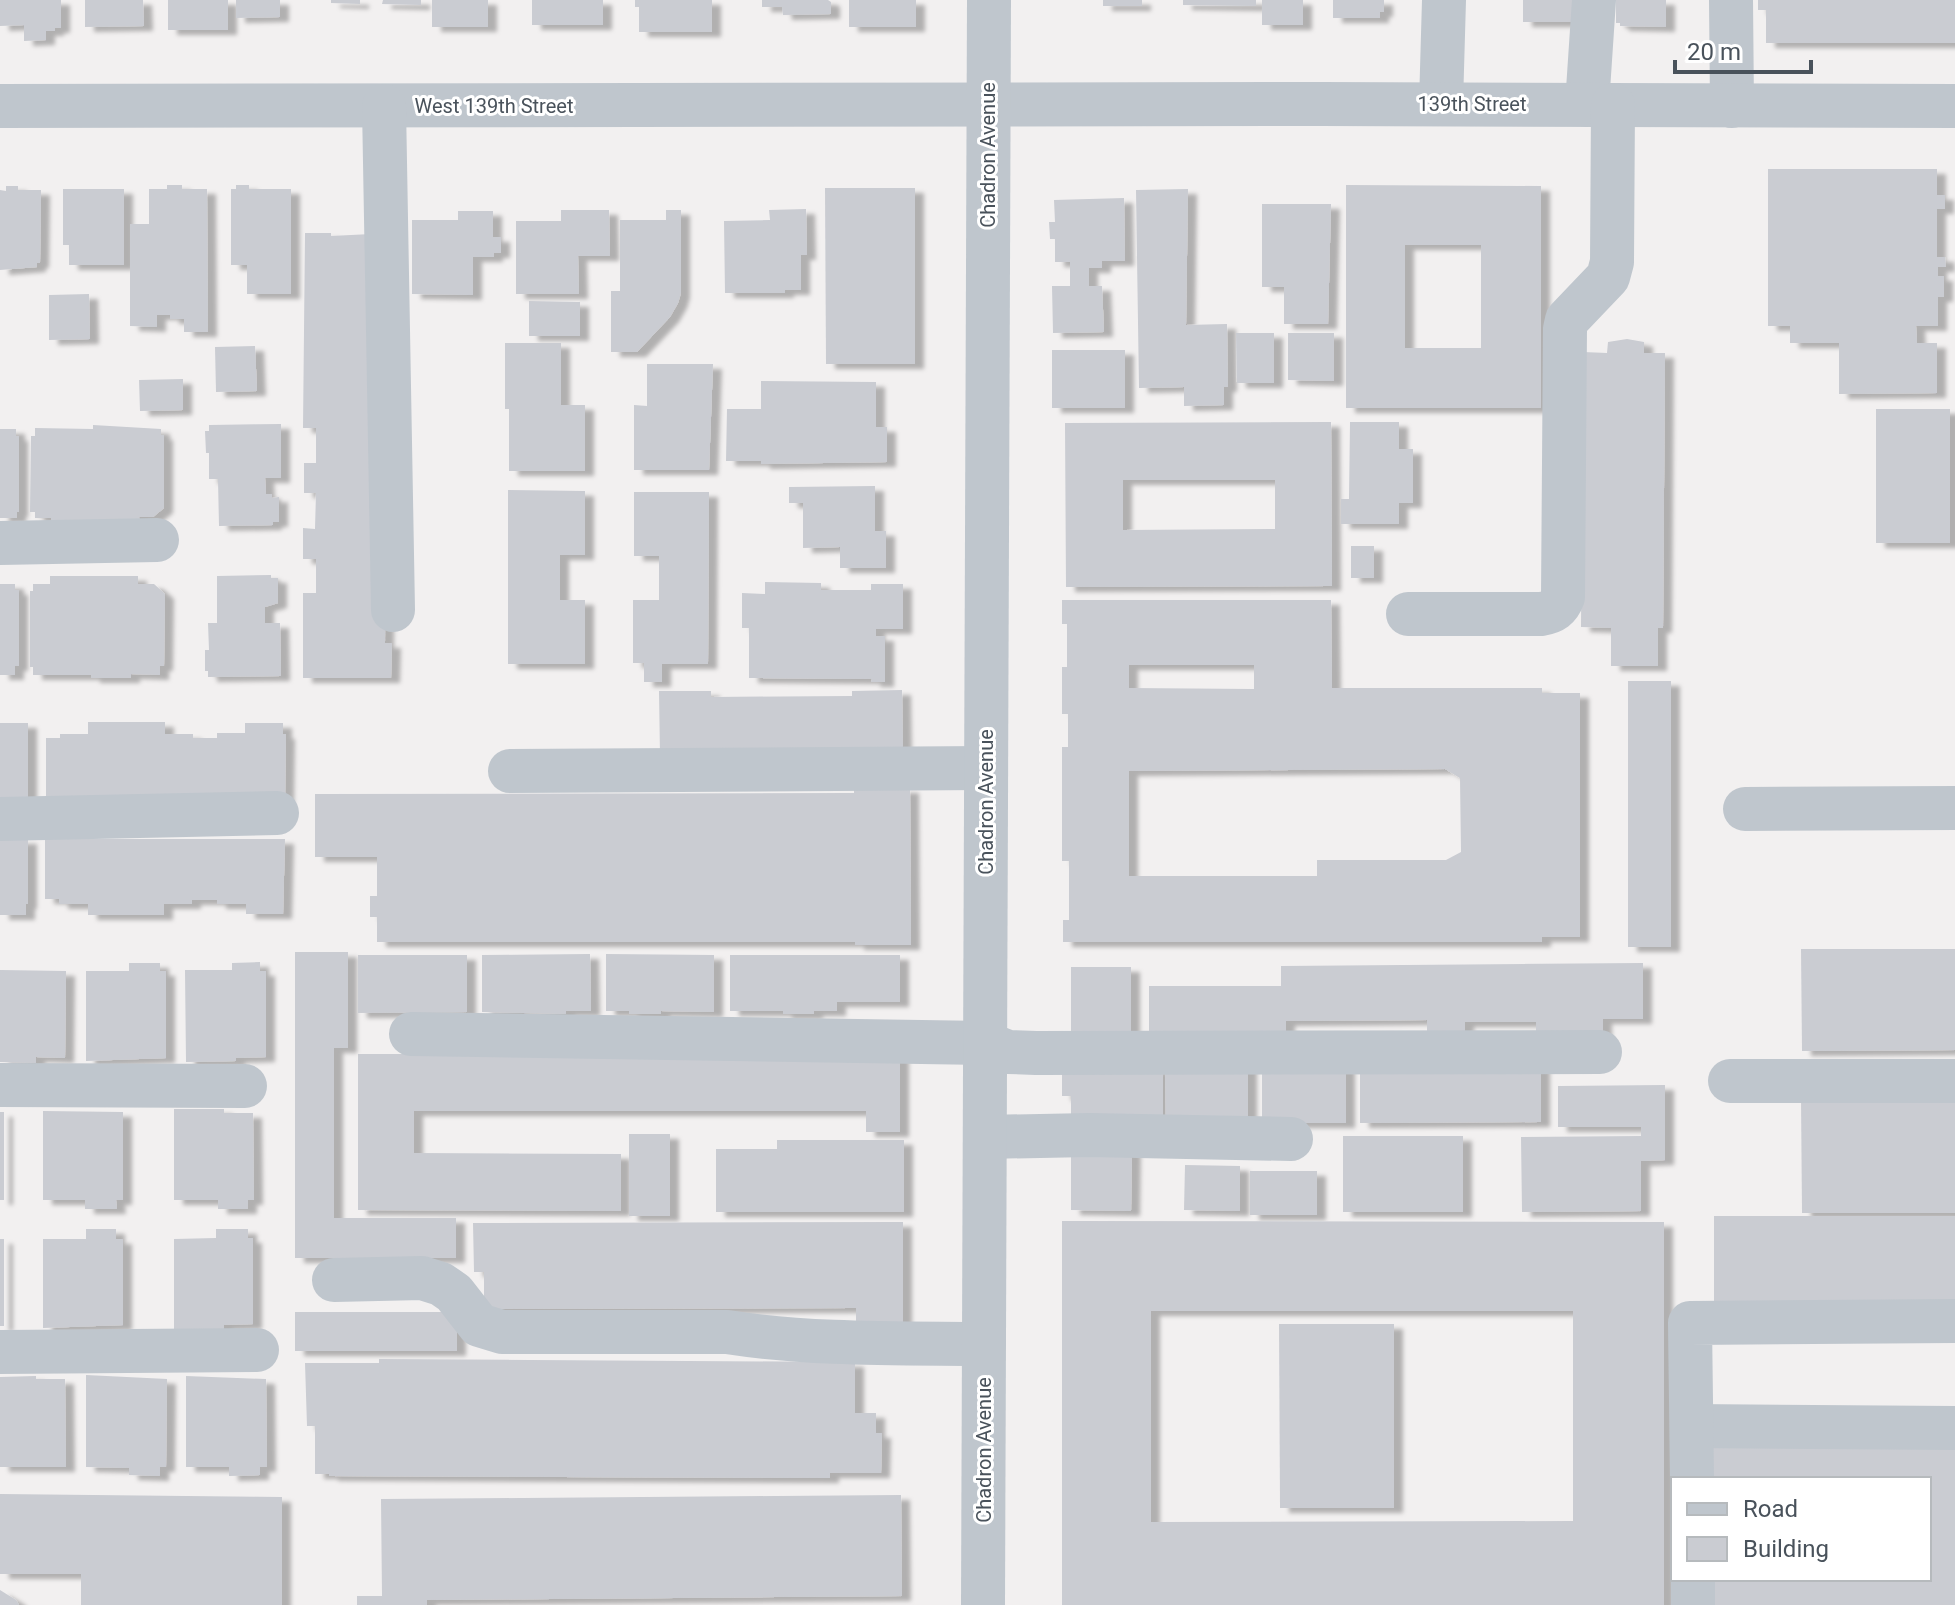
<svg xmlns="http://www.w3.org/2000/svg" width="1955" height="1605" viewBox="0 0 1955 1605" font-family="Roboto,sans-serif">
	<defs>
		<filter id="shadow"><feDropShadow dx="9" dy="5" stdDeviation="2" flood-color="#0004"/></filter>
	</defs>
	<rect width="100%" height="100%" fill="#f2f0f0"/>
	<g fill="#caccd2" fill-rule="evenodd" filter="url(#shadow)">
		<polygon points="0,0 61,0 61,28 55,28 55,31 46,31 46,40 24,41 24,25 0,26"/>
		<polygon points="85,0 143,0 144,26 85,27"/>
		<rect x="168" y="0" width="60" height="30"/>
		<polygon points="236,0 280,0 280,17 236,18"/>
		<polygon points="331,0 360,0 360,4 331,3"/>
		<polygon points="383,0 421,0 421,5 382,4"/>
		<rect x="432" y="0" width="56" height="27"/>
		<rect x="532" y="0" width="71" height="25"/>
		<polygon points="635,0 712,0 712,32 639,32 639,7 635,7"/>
		<polygon points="762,0 828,0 831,2 831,14 783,15 782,7 762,7"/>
		<rect x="849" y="0" width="67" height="27"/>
		<rect x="1103" y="0" width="39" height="6"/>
		<polygon points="1183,0 1256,0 1256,6 1183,5"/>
		<rect x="1262" y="0" width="41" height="25"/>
		<polygon points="1333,0 1384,0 1384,12 1380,12 1380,18 1333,18"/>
		<polygon points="1523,0 1577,0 1580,22 1523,22"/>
		<polygon points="1616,0 1666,0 1666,27 1620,26 1620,23 1616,23"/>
		<polygon points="1758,0 1955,0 1955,43 1766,43 1766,10 1758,10"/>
		<polygon points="1768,169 1937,169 1937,195 1945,195 1945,209 1937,209 1937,257 1945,257 1946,267 1938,267 1938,276 1944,276 1944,297 1938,297 1938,326 1916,326 1917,343 1937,343 1937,393 1839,394 1839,343 1790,343 1790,326 1768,326"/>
		<polygon points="167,185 182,185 182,189 207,189 208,332 184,332 184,319 170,319 170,315 157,315 157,327 130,326 130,224 149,224 149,189 167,189"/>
		<polygon points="236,185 249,185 249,189 291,189 291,294 247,294 247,265 231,265 231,189 236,189"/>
		<path d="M1346,185L1541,186V408H1346ZM1405,245H1481V348H1405Z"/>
		<polygon points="6,186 18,186 18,190 41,190 40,263 37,263 37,267 0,270 0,190 6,191"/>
		<polygon points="825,188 915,188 915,364 826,364"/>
		<polygon points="63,189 124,189 124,265 69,265 69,245 63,245"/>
		<polygon points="1188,189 1186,325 1227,324 1228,387 1224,387 1224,405 1184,406 1184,387 1139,388 1136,190"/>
		<polygon points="1124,198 1125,261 1102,261 1102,268 1089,268 1089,286 1102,286 1104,332 1053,333 1052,286 1070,286 1070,262 1055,262 1055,239 1050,239 1049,222 1055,222 1054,200"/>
		<polygon points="1262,204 1331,204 1328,324 1284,324 1284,287 1262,287"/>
		<polygon points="806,209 807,255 801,255 801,290 785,290 785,293 725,293 724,221 770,220 769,210"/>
		<polygon points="561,210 609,210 610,256 578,256 579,294 516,294 516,221 561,221"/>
		<polygon points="666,210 681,210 681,293 678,303 670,317 637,352 611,352 611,291 620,291 620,220 666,220"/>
		<polygon points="458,211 493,211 493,237 501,237 501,253 494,253 494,257 473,257 473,295 412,294 412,220 458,220"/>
		<polygon points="305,233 331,233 331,236 371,234 386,401 385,643 392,643 391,678 303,678 303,593 316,593 316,559 303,559 303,528 315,529 316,493 304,493 304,463 316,463 316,428 303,428"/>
		<polygon points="89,294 90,339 49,340 49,295"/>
		<polygon points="529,301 580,302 580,336 529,336"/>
		<polygon points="1236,333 1274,333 1274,383 1237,383"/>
		<polygon points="1288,333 1334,333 1334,381 1288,380"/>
		<polygon points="1627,339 1644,342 1644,353 1665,353 1663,628 1658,628 1658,666 1611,666 1611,628 1581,627 1583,352 1607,353 1608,342"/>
		<polygon points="505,343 561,343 561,405 585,405 585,471 509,471 509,409 505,409"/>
		<polygon points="255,346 257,391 216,392 215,347"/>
		<rect x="1052" y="350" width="73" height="58"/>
		<polygon points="647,364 713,364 709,470 634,470 634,405 647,406"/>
		<polygon points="183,379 183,410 140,411 139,380"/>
		<polygon points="761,381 876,382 876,427 887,427 887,462 761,464 761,461 726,461 727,409 761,409"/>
		<rect x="1876" y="409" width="74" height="134"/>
		<path d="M1331,422L1332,586L1066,587L1065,423ZM1123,480H1275V529L1123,530Z"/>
		<polygon points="1350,422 1399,422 1399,449 1413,449 1413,503 1399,503 1399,524 1341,524 1341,499 1349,499"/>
		<polygon points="281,424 281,478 265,478 266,494 272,494 272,498 279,497 279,522 273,522 273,525 219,526 218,479 209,479 209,453 206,453 205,431 209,431 209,425"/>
		<polygon points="93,425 161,429 161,435 164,435 164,508 153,517 139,517 140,526 51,527 51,518 35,518 35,512 30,512 31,436 35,436 35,428 93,429"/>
		<polygon points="0,429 16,429 16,436 19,436 19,512 17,512 17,518 0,518"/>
		<polygon points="875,486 875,531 886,531 886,568 840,568 840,547 803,548 803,503 789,503 789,487"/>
		<polygon points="508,490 585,491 585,555 560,555 560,600 585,600 585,664 508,664"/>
		<polygon points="634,492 709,492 708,664 662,664 662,682 644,682 644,663 633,663 633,600 659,600 659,556 634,556"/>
		<rect x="1351" y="546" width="23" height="32"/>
		<polygon points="271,575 271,578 278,578 278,603 265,607 265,623 280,623 281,676 208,677 208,671 205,671 205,650 209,650 208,623 217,623 217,576"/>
		<polygon points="50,576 138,576 138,584 154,584 165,594 164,666 160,666 160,675 131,674 131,678 91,678 91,675 33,675 33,667 30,667 30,591 33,591 33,584 50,584"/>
		<polygon points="765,582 821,583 821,590 871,590 871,584 903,584 903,629 876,629 876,636 885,636 885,682 871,682 872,679 749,678 749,628 742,628 742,593 765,594"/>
		<polygon points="0,584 15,584 15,590 19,590 19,666 15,666 15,675 0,675"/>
		<path d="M1062,600H1331L1332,688H1542V693H1580V937H1542V942H1063V920H1069V861H1062V747H1068V714H1062V667H1067V624H1062ZM1129,665H1254V689L1129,688ZM1445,769L1460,778L1461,852L1446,860H1317V876H1129V771Z"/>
		<rect x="1628" y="681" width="43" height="266"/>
		<polygon points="902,690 903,754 660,756 659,691 711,691 711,697 852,696 852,691"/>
		<polygon points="88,722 165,722 165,734 193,734 193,738 217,738 217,733 245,733 245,723 283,723 283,734 286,734 285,799 46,798 46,738 60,738 60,734 88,734"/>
		<rect x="0" y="723" width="28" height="75"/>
		<polygon points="854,788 910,788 911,945 855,945 855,942 377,942 377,917 370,917 370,896 377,896 377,857 315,857 315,794 854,793"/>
		<polygon points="0,839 28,839 28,904 26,904 26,915 0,915"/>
		<polygon points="45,839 285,839 283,914 246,914 246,904 217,904 217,900 192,900 192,904 164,904 164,915 88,915 88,904 59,904 59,899 45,899"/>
		<polygon points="1801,949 1955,949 1955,1050 1802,1051"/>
		<polygon points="295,952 348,952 348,1048 334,1048 334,1218 456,1218 456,1258 295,1258"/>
		<polygon points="590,954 591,1011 566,1011 566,1014 482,1012 482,955"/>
		<polygon points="606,954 714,955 714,1012 661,1011 661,1014 629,1014 629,1011 606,1011"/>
		<polygon points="358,955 467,955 467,1012 358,1013"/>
		<polygon points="730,955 900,955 900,1002 837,1002 837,1011 814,1011 814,1014 783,1014 783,1011 730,1011"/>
		<polygon points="260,962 260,971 266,971 266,1057 236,1058 236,1061 186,1062 185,970 232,970 232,963"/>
		<polygon points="129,963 160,963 160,971 166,971 166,1058 86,1061 86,971 129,971"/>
		<polygon points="1643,963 1643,1019 1603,1019 1603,1035 1536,1036 1536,1022 1465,1022 1465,1035 1427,1035 1427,1020 1286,1021 1286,1031 1149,1032 1149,986 1281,986 1281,966"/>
		<rect x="1071" y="967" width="60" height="66"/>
		<polygon points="0,970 66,971 65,1058 36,1057 36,1063 0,1062"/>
		<polygon points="358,1054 900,1054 900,1132 866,1132 866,1111 414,1111 414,1153 621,1154 621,1211 358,1210"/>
		<polygon points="1062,1060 1163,1068 1163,1130 1071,1123 1071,1096 1062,1096"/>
		<polygon points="1541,1064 1541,1122 1360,1123 1360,1065"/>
		<polygon points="1165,1065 1248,1065 1248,1124 1166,1124"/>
		<rect x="1262" y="1065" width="84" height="58"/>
		<polygon points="1665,1085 1665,1160 1641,1161 1641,1211 1522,1212 1521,1137 1641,1136 1641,1127 1558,1127 1558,1086"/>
		<polygon points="1801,1099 1955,1099 1955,1213 1802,1213"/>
		<polygon points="174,1109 224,1109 224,1113 253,1113 254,1200 248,1200 248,1209 218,1209 218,1200 174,1200"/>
		<polygon points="43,1111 123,1112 123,1200 116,1200 117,1209 85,1209 85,1200 43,1200"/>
		<rect x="0" y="1112" width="4" height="88"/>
		<rect x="629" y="1134" width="41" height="82"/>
		<rect x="1343" y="1136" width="120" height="76"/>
		<polygon points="777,1140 904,1140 904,1212 716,1212 716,1149 777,1149"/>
		<polygon points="1071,1144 1132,1145 1131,1211 1071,1210"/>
		<polygon points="1185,1165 1240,1166 1240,1211 1184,1210"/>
		<rect x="1250" y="1171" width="67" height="44"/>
		<rect x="1714" y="1216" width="241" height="97"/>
		<path d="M1062,1221L1664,1222V1605H1062ZM1151,1311H1573V1521L1151,1522Z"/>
		<polygon points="903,1222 903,1334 856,1334 856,1308 484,1309 484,1272 474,1272 473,1223"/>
		<polygon points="86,1229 116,1229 116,1239 123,1239 123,1325 43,1328 43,1239 86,1239"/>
		<polygon points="216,1229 248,1229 248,1238 253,1238 253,1324 224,1325 224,1329 174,1329 174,1239 216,1238"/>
		<rect x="0" y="1239" width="4" height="87"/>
		<rect x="295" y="1312" width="162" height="39"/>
		<polygon points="1279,1324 1394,1324 1394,1508 1280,1508"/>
		<polygon points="379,1359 855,1362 855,1413 876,1413 876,1433 882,1433 881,1473 830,1473 830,1478 329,1476 329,1474 315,1474 315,1426 307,1426 305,1363 379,1363"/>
		<polygon points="86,1375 167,1379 166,1467 160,1467 160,1476 129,1475 129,1468 86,1467"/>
		<polygon points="36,1376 36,1379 65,1379 66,1467 0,1467 0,1377"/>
		<polygon points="186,1376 266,1379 267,1467 260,1467 260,1475 229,1476 229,1467 186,1467"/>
		<polygon points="1713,1437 1955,1437 1955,1605 1713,1605 1713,1579 1929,1579 1929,1479 1713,1479"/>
		<polygon points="0,1494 282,1497 282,1605 81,1605 81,1574 0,1574"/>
		<polygon points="901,1495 902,1596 427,1600 427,1605 357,1605 357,1596 382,1596 381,1499"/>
		<polygon points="0,1590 16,1600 19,1605 0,1605"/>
	</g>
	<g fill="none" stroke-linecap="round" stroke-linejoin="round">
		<g stroke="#bfc6cd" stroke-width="44">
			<polyline points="1731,0 1732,106"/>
			<polyline points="1441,104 1444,0"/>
			<polyline points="1587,105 1594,0"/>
			<polyline points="0,106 1321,104 1955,106"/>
			<polyline points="384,106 393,610"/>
			<polyline points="0,543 157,540"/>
			<path d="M1408,614H1541C1553,612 1559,608 1563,597L1565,329L1567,320L1608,277L1612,262L1613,105"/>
			<polyline points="510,771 986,768"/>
			<polyline points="1745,809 1955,808"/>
			<polyline points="0,819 277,813"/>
			<polyline points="411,1034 985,1043 1008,1052 1036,1053 1600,1052"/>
			<polyline points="1730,1081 1955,1081"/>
			<polyline points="0,1085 245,1086"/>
			<polyline points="985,1137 1089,1135 1291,1139"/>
			<path d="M334,1280L422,1278L441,1284L454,1293L479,1325L502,1332H727C811,1345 899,1343 984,1344"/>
			<polyline points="0,1352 257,1350"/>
			<polyline points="1692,1426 1955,1428"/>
			<polyline points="1692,1479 1690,1323 1955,1321"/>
			<polyline points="1693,1579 1693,1605"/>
			<polyline points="983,1605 989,0"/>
		</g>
	</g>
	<g text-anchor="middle" stroke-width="6" stroke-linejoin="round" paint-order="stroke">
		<g font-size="20" fill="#49525b" stroke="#fff">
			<text x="1472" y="111">139th Street</text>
			<text x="494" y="113">West 139th Street</text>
			<text transform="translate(988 155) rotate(-90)" y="7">Chadron Avenue</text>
			<text transform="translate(986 802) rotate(-90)" y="7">Chadron Avenue</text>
			<text transform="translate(984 1450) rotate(-90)" y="7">Chadron Avenue</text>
		</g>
	</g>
	<rect x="1671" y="1477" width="260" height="104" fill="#ffffff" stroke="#b6babd" stroke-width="2"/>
	<rect x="1687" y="1503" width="40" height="12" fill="#bfc6cd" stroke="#b6babd" stroke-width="2"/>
	<text x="1743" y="1517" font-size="24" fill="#49525b">Road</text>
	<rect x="1687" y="1537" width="40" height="24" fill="#caccd2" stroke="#b6babd" stroke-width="2"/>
	<text x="1743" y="1557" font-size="24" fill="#49525b">Building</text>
	<path d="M1675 60v12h136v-12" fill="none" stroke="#49525b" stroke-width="4"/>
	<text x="1687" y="60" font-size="24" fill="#49525b" stroke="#ffffff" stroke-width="6" paint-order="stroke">20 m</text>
</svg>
